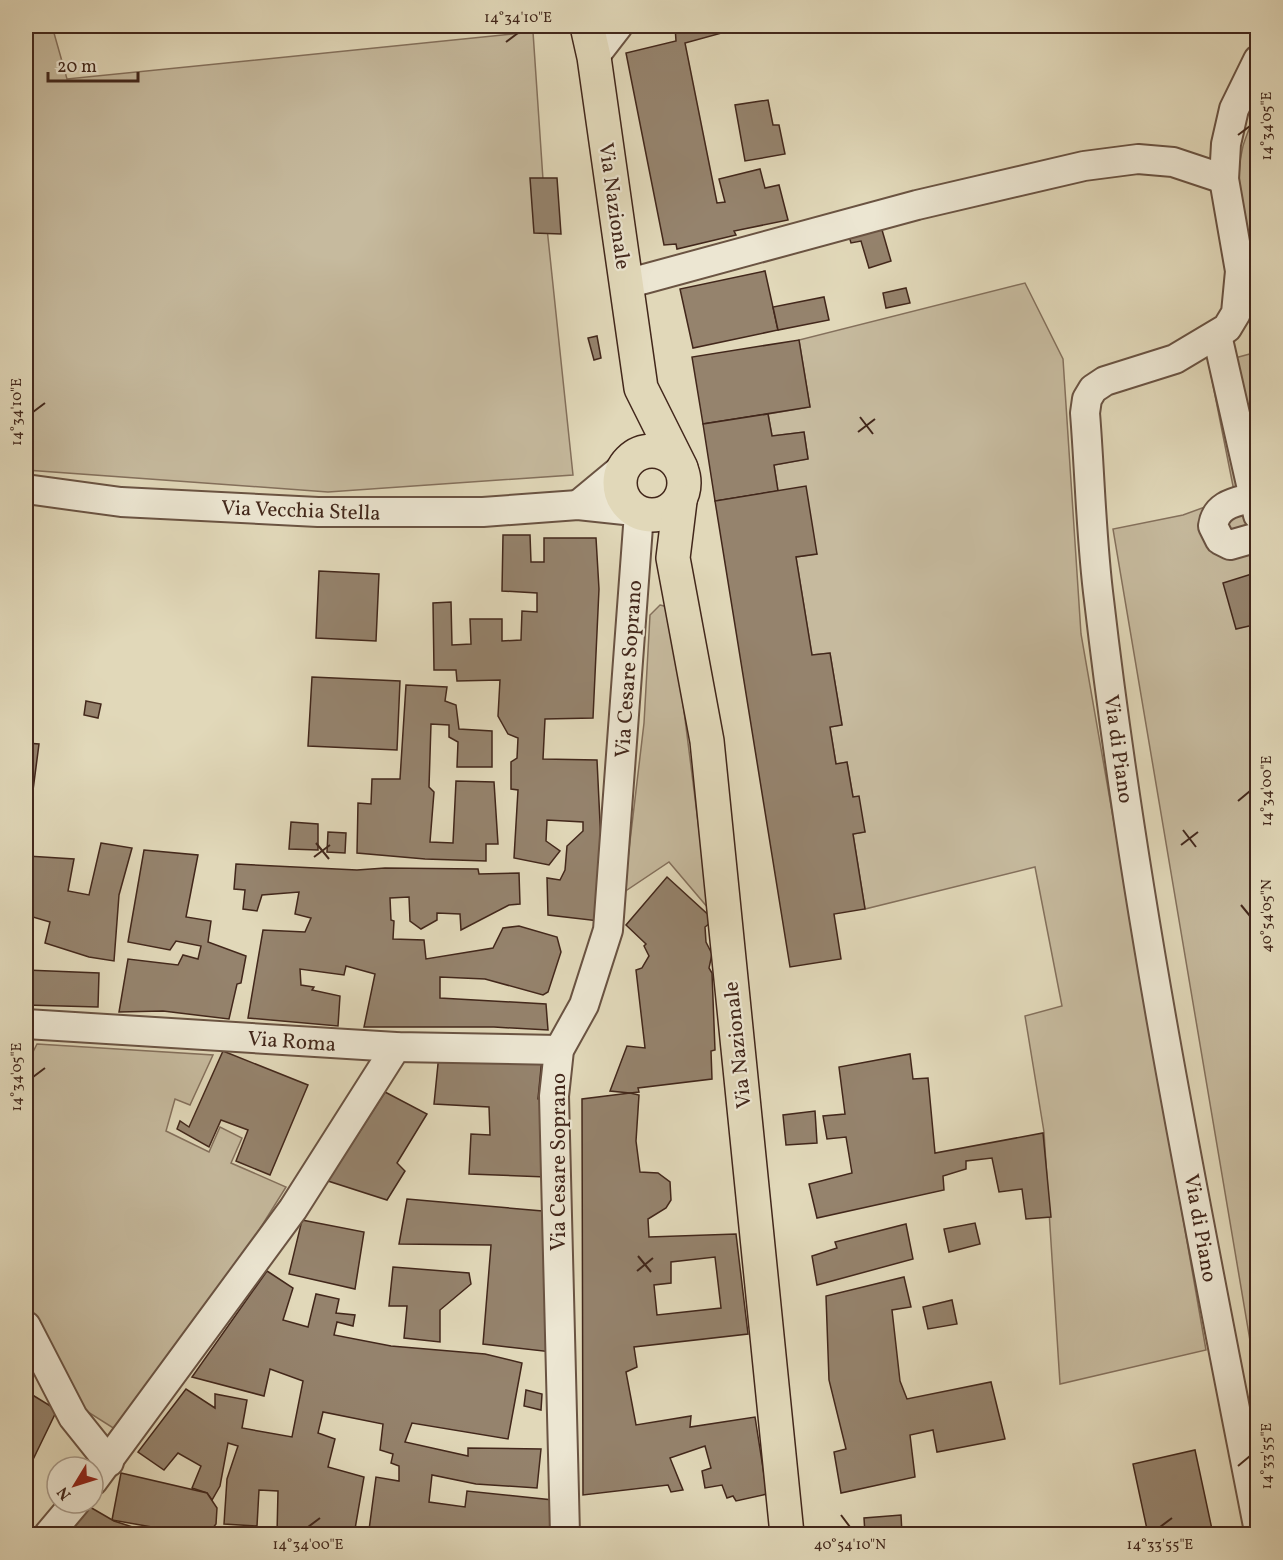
<svg xmlns="http://www.w3.org/2000/svg" width="1283" height="1560" viewBox="0 0 1283 1560" font-family="Vollkorn,serif">
	<rect width="100%" height="100%" fill="#e1d8b9"/>
	<filter id="stains"><feTurbulence type="fractalNoise" baseFrequency=".00333" numOctaves="4"/><feColorMatrix values="0 0 0 0 .2 0 0 0 0 .09 0 0 0 0 .02 0 0 0 .5 -.17"/></filter>
	<radialGradient id="worn" r=".72"><stop offset=".6" stop-color="#630" stop-opacity="0"/><stop offset="1" stop-color="#630" stop-opacity=".3"/></radialGradient>
	<g fill="#c6ba9e" stroke="#84705c" stroke-width="1.5">
		<polygon points="26,26 52,26 67,79 533,32 545,209 573,475 328,492 26,470"/>
		<path d="M1257,107V255C1242,226 1234,180 1243,146C1247,133 1253,120 1257,107Z"/>
		<polygon points="1025,283 1063,359 1081,634 1206,1350 1060,1384 1044,1132 1025,1016 1062,1006 1035,867 865,909 853,834 865,832 853,797 847,762 836,764 830,727 842,725 830,653 812,655 796,557 817,554 778,491 774,465 808,459 804,432 772,436 768,414 810,407 799,340"/>
		<polygon points="1257,352 1257,1382 1113,529 1183,515 1235,496 1209,365"/>
		<polygon points="660,605 664,606 672,616 709,909 669,862 624,892 644,723 650,615"/>
		<polygon points="37,1044 213,1055 190,1105 175,1099 166,1131 209,1152 220,1127 242,1138 231,1163 286,1187 226,1283 118,1431 80,1407 26,1300 26,1066"/>
	</g>
	<g fill="#95836d" stroke="#42271b" stroke-width="1.5" fill-rule="evenodd">
		<polygon points="675,26 740,26 740,28 685,43 717,203 725,202 719,179 760,169 765,188 779,185 788,220 734,231 736,235 677,249 676,244 664,245 626,53 676,41"/>
		<polygon points="768,100 773,125 779,125 785,154 745,161 735,105"/>
		<polygon points="530,178 557,178 561,234 534,233"/>
		<polygon points="880,223 891,261 869,268 861,241 851,243 848,233"/>
		<polygon points="765,271 778,330 693,348 680,289"/>
		<polygon points="906,288 910,303 886,308 883,293"/>
		<polygon points="824,297 829,320 778,330 773,307"/>
		<polygon points="597,336 601,358 594,360 588,338"/>
		<polygon points="799,340 810,407 703,424 692,357"/>
		<polygon points="768,414 772,436 804,432 808,459 774,465 778,491 715,501 703,424"/>
		<polygon points="806,486 817,554 796,557 812,655 830,653 842,725 830,727 836,764 847,762 853,797 859,796 865,832 853,834 865,909 834,914 841,959 790,967 715,501"/>
		<polygon points="503,535 530,535 531,562 544,562 544,538 596,538 599,589 593,718 545,719 543,759 597,760 601,843 599,921 548,915 547,878 560,880 565,870 567,846 583,831 583,822 547,820 546,841 560,851 549,865 514,858 518,790 511,789 511,762 517,758 518,738 508,734 498,716 500,680 457,681 456,670 434,670 433,603 451,602 452,645 471,644 470,619 502,619 502,641 521,640 522,611 537,612 537,593 502,591"/>
		<polygon points="319,571 379,574 376,641 316,638"/>
		<polygon points="1258,572 1258,624 1236,629 1223,583"/>
		<polygon points="312,677 400,681 397,750 308,746"/>
		<polygon points="406,685 447,687 445,701 456,705 459,729 492,731 492,767 457,767 458,742 449,737 449,725 431,724 429,787 434,792 430,842 453,843 456,781 494,782 498,844 486,844 486,861 425,859 357,853 358,803 371,804 372,779 400,779"/>
		<polygon points="86,701 101,704 98,718 84,715"/>
		<polygon points="26,743 39,744 29,821 26,821"/>
		<polygon points="291,822 318,824 318,850 289,849"/>
		<polygon points="328,832 346,833 345,853 327,852"/>
		<polygon points="101,843 132,848 119,895 114,961 89,957 45,943 50,922 26,915 28,856 74,859 68,891 89,895"/>
		<polygon points="144,850 198,855 186,917 211,921 208,942 246,956 241,983 237,984 229,1019 163,1011 119,1012 128,959 178,965 183,955 198,959 201,946 176,941 170,950 128,942"/>
		<polygon points="236,864 357,870 385,868 478,869 479,874 519,873 520,904 509,905 461,930 460,914 437,913 437,920 421,929 410,921 409,897 390,898 391,920 394,921 393,939 424,940 426,959 493,948 503,928 519,926 557,937 561,952 548,992 543,995 485,979 440,977 440,998 546,1004 548,1030 494,1027 364,1027 375,974 346,966 344,975 300,969 301,985 314,987 312,990 340,996 338,1026 248,1018 263,930 305,932 311,918 295,914 299,892 262,895 257,911 243,909 245,890 234,889"/>
		<polygon points="667,877 714,920 705,927 706,942 712,954 709,968 712,973 715,1050 711,1051 712,1079 638,1088 639,1092 630,1093 610,1091 627,1046 645,1048 636,970 642,968 649,956 644,946 646,944 626,925"/>
		<polygon points="26,970 99,973 98,1007 26,1005"/>
		<polygon points="223,1051 308,1085 270,1175 236,1161 248,1130 221,1120 209,1147 177,1129 180,1121 189,1127"/>
		<polygon points="439,1054 542,1058 538,1099 544,1100 546,1177 469,1174 471,1134 490,1135 489,1107 434,1104"/>
		<polygon points="910,1054 913,1079 928,1078 935,1153 1043,1133 1051,1217 1026,1219 1022,1189 999,1192 992,1158 966,1161 966,1169 943,1176 944,1190 817,1218 809,1184 852,1173 846,1137 827,1139 823,1116 845,1114 839,1067"/>
		<polygon points="385,1092 427,1114 397,1163 405,1171 387,1200 328,1181"/>
		<path d="M630,1093L639,1095L636,1141L640,1172L658,1173L670,1182L671,1200L666,1208L648,1219L649,1237L736,1234L748,1334L634,1347L637,1367L626,1372L636,1425L691,1416L690,1427L755,1417L767,1494L736,1501L733,1496L727,1498L722,1485L705,1488L702,1471L711,1468L705,1446L670,1458L683,1490L671,1492L668,1485L583,1495L582,1099ZM715,1257L721,1308L657,1315L654,1285L671,1283V1262Z"/>
		<polygon points="815,1111 817,1143 786,1145 783,1115"/>
		<polygon points="407,1199 554,1212 552,1352 483,1344 491,1245 399,1244"/>
		<polygon points="302,1220 364,1232 355,1289 289,1274"/>
		<polygon points="975,1223 980,1244 949,1252 944,1229"/>
		<polygon points="906,1224 913,1259 817,1285 812,1256 837,1248 835,1242"/>
		<polygon points="393,1267 469,1273 471,1284 440,1310 440,1342 404,1338 407,1306 389,1306"/>
		<polygon points="267,1271 293,1288 283,1320 308,1327 316,1294 339,1299 336,1313 355,1315 353,1326 337,1322 334,1335 391,1346 485,1354 522,1363 508,1439 412,1423 405,1442 468,1456 468,1448 541,1449 537,1488 476,1484 432,1475 429,1502 465,1507 467,1491 553,1500 551,1534 426,1534 426,1530 383,1527 383,1531 369,1530 376,1477 399,1481 399,1466 391,1463 393,1454 380,1450 383,1424 323,1412 318,1433 335,1439 328,1467 364,1477 355,1529 362,1531 361,1534 277,1534 278,1491 259,1490 257,1526 224,1524 227,1479 238,1446 228,1443 220,1486 212,1500 207,1493 192,1488 201,1466 178,1453 164,1470 138,1452 186,1389 215,1408 215,1394 247,1400 242,1428 292,1437 303,1381 270,1369 264,1396 192,1377"/>
		<polygon points="904,1277 911,1307 892,1310 900,1381 907,1399 991,1382 1005,1439 937,1452 933,1430 910,1435 915,1477 841,1493 834,1452 846,1449 829,1380 826,1296"/>
		<polygon points="952,1300 957,1324 928,1329 923,1307"/>
		<polygon points="526,1390 542,1394 541,1410 524,1406"/>
		<polygon points="26,1391 57,1410 26,1474"/>
		<polygon points="1195,1450 1213,1534 1148,1534 1133,1464"/>
		<polygon points="121,1473 207,1493 217,1508 216,1524 208,1534 192,1534 112,1520"/>
		<polygon points="83,1503 114,1521 145,1531 144,1534 58,1534"/>
		<polygon points="901,1515 902,1534 865,1534 864,1518"/>
	</g>
	<g fill="none" stroke-linecap="round" stroke-linejoin="round">
		<g stroke="#6a5342" stroke-width="32">
			<g id="minor">
				<polyline points="594,57 618,26"/>
				<path d="M1258,60L1234,109L1226,144L1224,179L1240,271L1236,313L1227,328L1175,359L1105,381L1093,389L1087,399L1085,413C1090,475 1091,538 1099,600C1135,911 1198,1219 1258,1526"/>
				<polyline points="626,284 917,205 1084,166 1138,159 1173,162 1224,179"/>
				<polyline points="1217,335 1258,515"/>
				<polyline points="26,489 121,502 318,512 483,512 578,505 634,511"/>
				<path d="M1254,497C1236,502 1216,504 1213,526L1220,540L1230,545L1258,537"/>
				<polyline points="578,505 625,466"/>
				<polyline points="26,1024 396,1047 559,1050"/>
				<polyline points="26,1326 73,1417 109,1462"/>
				<polyline points="93,1481 293,1209 396,1047"/>
				<polyline points="49,1534 75,1503"/>
				<polyline points="565,1534 554,1096 559,1050 584,1005 608,930 639,513"/>
			</g>
		</g>
		<g stroke="#42271b" stroke-width="36">
			<g id="major">
				<polyline points="587,26 594,57 641,388 681,468"/>
				<circle cx="652" cy="483" r="32"/>
				<polyline points="680,501 673,558 707,741 787,1534"/>
			</g>
		</g>
		<use href="#minor" stroke="#ece6d2" stroke-width="28"/>
		<use href="#major" stroke="#e1d8b9" stroke-width="33"/>
	</g>
	<path fill="none" stroke="#42271b" stroke-width="2" d="M506,42L518,33M1238,135L1250,126M33,412L45,403M860,417L873,434M858,432L875,419M1238,801L1250,791M1183,830L1196,847M316,843L329,859M1181,845L1198,832M314,857L330,845M1241,905L1250,916M33,1077L45,1068M638,1256L651,1272M637,1271L653,1258M1238,1466L1250,1456M841,1515L850,1527M308,1527L320,1518M1160,1527L1172,1518"/>
	<g text-anchor="middle" stroke-width="4.5" stroke-linejoin="round" paint-order="stroke">
		<g font-size="21" fill="#42271b" stroke="#ece6d2">
			<text transform="translate(615 206) rotate(82)" y="7">Via Nazionale</text>
			<text transform="translate(301 510) rotate(2)" y="7">Via Vecchia Stella</text>
			<text transform="translate(628 669) rotate(-86)" y="7">Via Cesare Soprano</text>
			<text transform="translate(1119 749) rotate(82)" y="7">Via di Piano</text>
			<text transform="translate(292 1041) rotate(4)" y="7">Via Roma</text>
			<text transform="translate(737 1045) rotate(-96)" y="7">Via Nazionale</text>
			<text transform="translate(558 1162) rotate(-90)" y="7">Via Cesare Soprano</text>
			<text transform="translate(1201 1228) rotate(80)" y="7">Via di Piano</text>
		</g>
	</g>
	<rect width="1283" height="1560" fill="none" stroke="#e1d8b9" stroke-width="66"/>
	<g transform="translate(75 1485) rotate(232)"><circle r="28" fill="#ece6d2" stroke="#a89a89" stroke-width="1.5"/>
	<path d="M0-4.5L10 22L0 15L-10 22Z" fill="#8f2418"/>
	<text y="-9" font-size="16" font-weight="bold" text-anchor="middle" fill="#42271b">N</text>
	</g>
	<path d="M48 72v9h90v-9" fill="none" stroke="#42271b" stroke-width="3"/>
	<text x="57" y="72" font-size="18" fill="#42271b" stroke="#ece6d2" stroke-width="4.5" paint-order="stroke">20 m</text>
	<rect x="33" y="33" width="1217" height="1494" fill="none" stroke="#42271b" stroke-width="2"/>
	<g font-size="15" text-anchor="middle" fill="#42271b">
		<text x="518" y="22">14°34'10"E</text>
		<text transform="translate(1266 126) rotate(-90)" y="5">14°34'05"E</text>
		<text transform="translate(16 412) rotate(-90)" y="5">14°34'10"E</text>
		<text transform="translate(1266 791) rotate(-90)" y="5">14°34'00"E</text>
		<text transform="translate(1266 916) rotate(-90)" y="5">40°54'05"N</text>
		<text transform="translate(16 1077) rotate(-90)" y="5">14°34'05"E</text>
		<text transform="translate(1266 1456) rotate(-90)" y="5">14°33'55"E</text>
		<text x="308" y="1549">14°34'00"E</text>
		<text x="850" y="1549">40°54'10"N</text>
		<text x="1160" y="1549">14°33'55"E</text>
	</g>
	<rect width="100%" height="100%" filter="url(#stains)"/>
	<rect width="100%" height="100%" fill="url(#worn)"/>
</svg>
